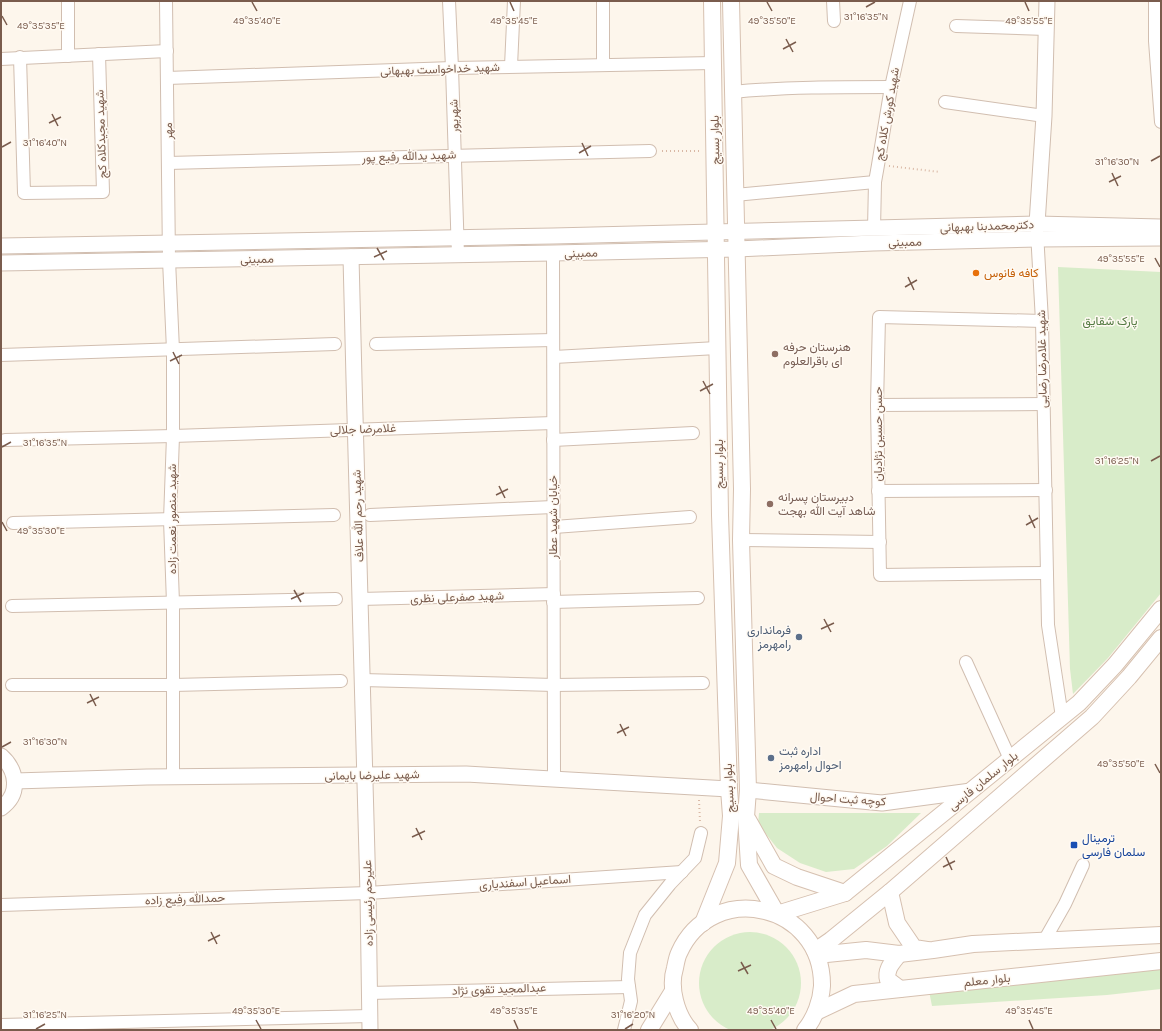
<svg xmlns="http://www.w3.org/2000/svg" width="1162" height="1031" viewBox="0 0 1162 1031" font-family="Karla,Vazirmatn,sans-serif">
	<rect width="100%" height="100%" fill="#fdf6ec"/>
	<g fill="#d8ecc9">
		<polygon points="1058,267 1161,272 1161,593 1108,658 1073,694 1070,669"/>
		<polygon points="759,813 921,813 887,846 854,869 826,872 800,863 777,848 758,824"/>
		<circle cx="750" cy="983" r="51"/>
		<polygon points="1161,968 1161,989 1107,995 932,1006 929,991"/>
	</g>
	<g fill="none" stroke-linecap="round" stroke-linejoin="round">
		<g stroke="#d1beb0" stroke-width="14">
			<g id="minor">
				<polyline points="166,1 169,260 173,350 173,436 170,520 173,603 173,777"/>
				<polyline points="449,1 452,68 458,255"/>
				<polyline points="833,1 834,21"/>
				<polyline points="1155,1 1155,41 1161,122"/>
				<polyline points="956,26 1046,29"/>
				<polyline points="68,56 68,1"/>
				<polyline points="20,57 24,193 103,192 99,54"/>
				<polyline points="1,59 167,51"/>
				<polyline points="603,64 603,1"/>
				<polyline points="511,66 514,1"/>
				<polyline points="167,78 452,68 713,63"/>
				<path d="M733,92C785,87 838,87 891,87"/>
				<polyline points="945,102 1044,116"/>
				<polyline points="168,163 650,151"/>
				<polyline points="735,195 875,182"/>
				<polyline points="874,229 875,182 878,165 891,87 910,1"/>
				<polyline points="1037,232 1042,321 1048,625 1062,717"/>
				<polyline points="553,253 554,780"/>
				<polyline points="1042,321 879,317 877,405 880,575 1047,573"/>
				<polyline points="376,344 553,340"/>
				<polyline points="1,355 335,344"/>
				<polyline points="554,357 717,348"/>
				<polyline points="877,405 1044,404"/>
				<polyline points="5,440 173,436 553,423"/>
				<polyline points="553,440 693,433"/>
				<polyline points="878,491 1046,490"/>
				<polyline points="370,515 553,507"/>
				<polyline points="13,523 334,515"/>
				<polyline points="554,527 690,517"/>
				<polyline points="741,540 880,542"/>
				<polyline points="360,599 554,594"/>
				<polyline points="553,602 698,598"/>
				<polyline points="12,606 336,599"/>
				<polyline points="966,662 1010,759"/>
				<polyline points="362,680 554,685 703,683"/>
				<polyline points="12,685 173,685 341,681"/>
				<polyline points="1,905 368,893 682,872"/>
				<polyline points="1044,941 1065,904 1083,865"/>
				<polyline points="369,993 629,987"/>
				<polyline points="1,1025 370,1016"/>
				<polyline points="624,1030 631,1001 628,979 630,953 645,915 670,884 695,858 701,833"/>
			</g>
		</g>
		<g stroke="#d1beb0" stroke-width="17">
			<g id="tertiary">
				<polyline points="1037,224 1044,116 1047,1"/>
				<polyline points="1,246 553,236 1037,224 1161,227"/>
				<polyline points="351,257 354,379 368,893 370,1030"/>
				<polyline points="1,263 553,253 737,249 873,243 1038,239 1161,238"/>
				<path d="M1,756C17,770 21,794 1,808"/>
				<polyline points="15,781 147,777 466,774 729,789"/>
				<polyline points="748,790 882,803 971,791"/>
			</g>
		</g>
		<g stroke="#d6c0b0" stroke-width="18">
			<g id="secondary">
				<polyline points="731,1 742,489 741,540 748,790 746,817 749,865 777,914 845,893 1079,703 1115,665 1161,609"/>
				<polyline points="748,820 774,866 797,877 845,893"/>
				<polyline points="890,892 897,923 914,948 927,950"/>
				<polyline points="703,923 727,863 731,816 729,789 720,515 712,1"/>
				<polyline points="815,951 831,940 890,892 1092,717 1129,677 1161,638"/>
				<path d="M899,954C893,962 885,969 888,980L900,989"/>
				<polyline points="817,955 866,950 899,954 933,950 973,944 1161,935"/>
				<polyline points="816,1012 854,994 1161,961"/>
				<polyline points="649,1030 673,991"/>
				<path d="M690,1030C676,1015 669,987 675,968C676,963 677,957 679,953C712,879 823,903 822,986C821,1001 815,1018 805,1030"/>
			</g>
		</g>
		<g stroke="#d9b8a5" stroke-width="2" stroke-dasharray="1 3" stroke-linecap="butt">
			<polyline points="662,151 701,151"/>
			<polyline points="889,166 940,172"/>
			<polyline points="699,800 700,822"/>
		</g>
		<use href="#minor" stroke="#fff" stroke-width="12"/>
		<use href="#tertiary" stroke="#fff" stroke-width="15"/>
		<use href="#secondary" stroke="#fff" stroke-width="16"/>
	</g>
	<path fill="none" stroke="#7a5c4d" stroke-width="1.5" d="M252,2L257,11M510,2L514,11M767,2L772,11M1025,2L1029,11M866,7L875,2M2,16L7,25M786,39L793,52M783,49L796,42M52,114L58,126M49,123L61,117M582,143L588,156M2,147L11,142M579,153L591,146M1151,161L1160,156M1112,173L1118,186M1109,182L1121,176M377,248L384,260M374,257L387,251M1155,258L1160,267M908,277L914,290M905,287L917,280M173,352L179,364M170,361L182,355M703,381L710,394M700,391L713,384M2,447L11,442M1151,461L1160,456M499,486L505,498M496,495L508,489M1029,515L1035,528M2,522L7,531M1026,525L1038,518M294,590L301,602M291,599L304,593M824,619L831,632M821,629L834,623M90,694L96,706M87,703L99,697M620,724L626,736M617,733L629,727M2,747L11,742M1155,764L1160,773M416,828L422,840M412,837L425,831M946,857L952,870M943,867L955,861M211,932L217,944M208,941L220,935M741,962L748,974M738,971L751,965M256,1020L261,1029M514,1020L518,1029M771,1020L776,1029M1029,1020L1033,1029M36,1029L45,1024M625,1029L633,1024"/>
	<circle fill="#e8710a" stroke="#fffaf3" stroke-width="1.5" cx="976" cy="273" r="4"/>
	<g fill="#8d6e63" stroke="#fffaf3" stroke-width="1.5">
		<circle cx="775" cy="354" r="4"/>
		<circle cx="770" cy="504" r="4"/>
	</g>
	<g fill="#5c6f8a" stroke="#fffaf3" stroke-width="1.5">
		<circle cx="799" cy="637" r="4"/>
		<circle cx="771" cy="758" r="4"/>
	</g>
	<rect fill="#1a4fb4" stroke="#fffaf3" stroke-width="1.5" x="1070" y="841" width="8" height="8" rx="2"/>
	<g text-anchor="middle" stroke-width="3" stroke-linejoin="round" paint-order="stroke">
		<g font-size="12" fill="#7a5c4d" stroke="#fffaf3">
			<text transform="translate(440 69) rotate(-2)" y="4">شهید خداخواست بهبهانی</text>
			<text transform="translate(887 114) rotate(-80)" y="4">شهید کورش کلاه کج</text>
			<text transform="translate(454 116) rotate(-92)" y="4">شهریور</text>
			<text transform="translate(168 131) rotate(-91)" y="4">مهر</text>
			<text transform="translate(101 134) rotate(-92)" y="4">شهید مجیدکلاه کج</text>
			<text transform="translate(715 140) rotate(-91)" y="4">بلوار بسیج</text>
			<text transform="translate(409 156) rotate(-2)" y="4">شهید یدالله رفیع پور</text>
			<text transform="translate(987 226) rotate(-2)" y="4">دکترمحمدبنا بهبهانی</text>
			<text transform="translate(905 242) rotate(-1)" y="4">ممبینی</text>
			<text transform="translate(581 253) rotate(-2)" y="4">ممبینی</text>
			<text transform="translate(257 259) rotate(-1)" y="4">ممبینی</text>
			<text transform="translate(1042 359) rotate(-91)" y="4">شهید غلامرضا رضایی</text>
			<text transform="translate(363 429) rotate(-2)" y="4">غلامرضا جلالی</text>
			<text transform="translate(878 434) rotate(-90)" y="4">حسن حسین نژادیان</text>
			<text transform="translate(719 464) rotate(-90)" y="4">بلوار بسیج</text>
			<text transform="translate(358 516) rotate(-92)" y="4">شهید رحم الله علاف</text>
			<text transform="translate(553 517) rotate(-90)" y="4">خیابان شهید عطار</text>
			<text transform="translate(172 519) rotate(-90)" y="4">شهید منصور نعمت زاده</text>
			<text transform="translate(457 597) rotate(-2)" y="4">شهید صفرعلی نظری</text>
			<text transform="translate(372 775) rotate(-1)" y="4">شهید علیرضا بایمانی</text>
			<text transform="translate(983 781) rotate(-39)" y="4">بلوار سلمان فارسی</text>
			<text transform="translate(729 788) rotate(-93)" y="4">بلوار بسیج</text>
			<text transform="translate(848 799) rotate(4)" y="4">کوچه ثبت احوال</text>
			<text transform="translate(525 882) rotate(-4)" y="4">اسماعیل اسفندیاری</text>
			<text transform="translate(185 899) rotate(-2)" y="4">حمدالله رفیع زاده</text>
			<text transform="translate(368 903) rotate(-91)" y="4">علیرحم رئیسی زاده</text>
			<text transform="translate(987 980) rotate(-6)" y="4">بلوار معلم</text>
			<text transform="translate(499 989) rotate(-2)" y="4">عبدالمجید تقوی نژاد</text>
		</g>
		<g font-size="12" fill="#c56008" stroke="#fffaf3" text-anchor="start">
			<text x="984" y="277">کافه فانوس</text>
		</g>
		<g font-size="12" fill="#537a41" stroke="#fffaf3">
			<text x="1110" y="325">پارک شقایق</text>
		</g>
		<g font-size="12" fill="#785e54" stroke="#fffaf3" text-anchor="start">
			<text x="783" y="351">هنرستان حرفه<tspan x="783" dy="14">ای باقرالعلوم</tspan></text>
			<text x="778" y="501">دبیرستان پسرانه<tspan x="778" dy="14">شاهد آیت الله بهجت</tspan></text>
		</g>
		<g font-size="12" fill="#4e5e75" stroke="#fffaf3" text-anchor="end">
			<text x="791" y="634">فرمانداری<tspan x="791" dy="14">رامهرمز</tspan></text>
			<text x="779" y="755" text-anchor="start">اداره ثبت<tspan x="779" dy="14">احوال رامهرمز</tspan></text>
		</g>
		<g font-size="12" fill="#164399" stroke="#fffaf3" text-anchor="start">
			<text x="1082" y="842">ترمینال<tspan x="1082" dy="14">سلمان فارسی</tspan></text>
		</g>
	</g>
	<g font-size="10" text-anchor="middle" fill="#7a5c4d" stroke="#fffaf3" stroke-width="3" stroke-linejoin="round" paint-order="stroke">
		<text x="866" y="20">31°16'35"N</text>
		<text x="257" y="24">49°35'40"E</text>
		<text x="514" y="24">49°35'45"E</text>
		<text x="772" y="24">49°35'50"E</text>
		<text x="1029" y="24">49°35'55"E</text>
		<text x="41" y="29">49°35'35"E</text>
		<text x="45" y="146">31°16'40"N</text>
		<text x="1117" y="165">31°16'30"N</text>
		<text x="1121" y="262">49°35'55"E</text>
		<text x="45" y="446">31°16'35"N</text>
		<text x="1117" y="464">31°16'25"N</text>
		<text x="41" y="534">49°35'30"E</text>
		<text x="45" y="745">31°16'30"N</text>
		<text x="1121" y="767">49°35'50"E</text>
		<text x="256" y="1014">49°35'30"E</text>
		<text x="514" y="1014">49°35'35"E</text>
		<text x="771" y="1014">49°35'40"E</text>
		<text x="1029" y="1014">49°35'45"E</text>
		<text x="45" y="1018">31°16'25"N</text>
		<text x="633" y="1018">31°16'20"N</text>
	</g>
	<rect width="1162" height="1031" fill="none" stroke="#7a5c4d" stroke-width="4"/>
</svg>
